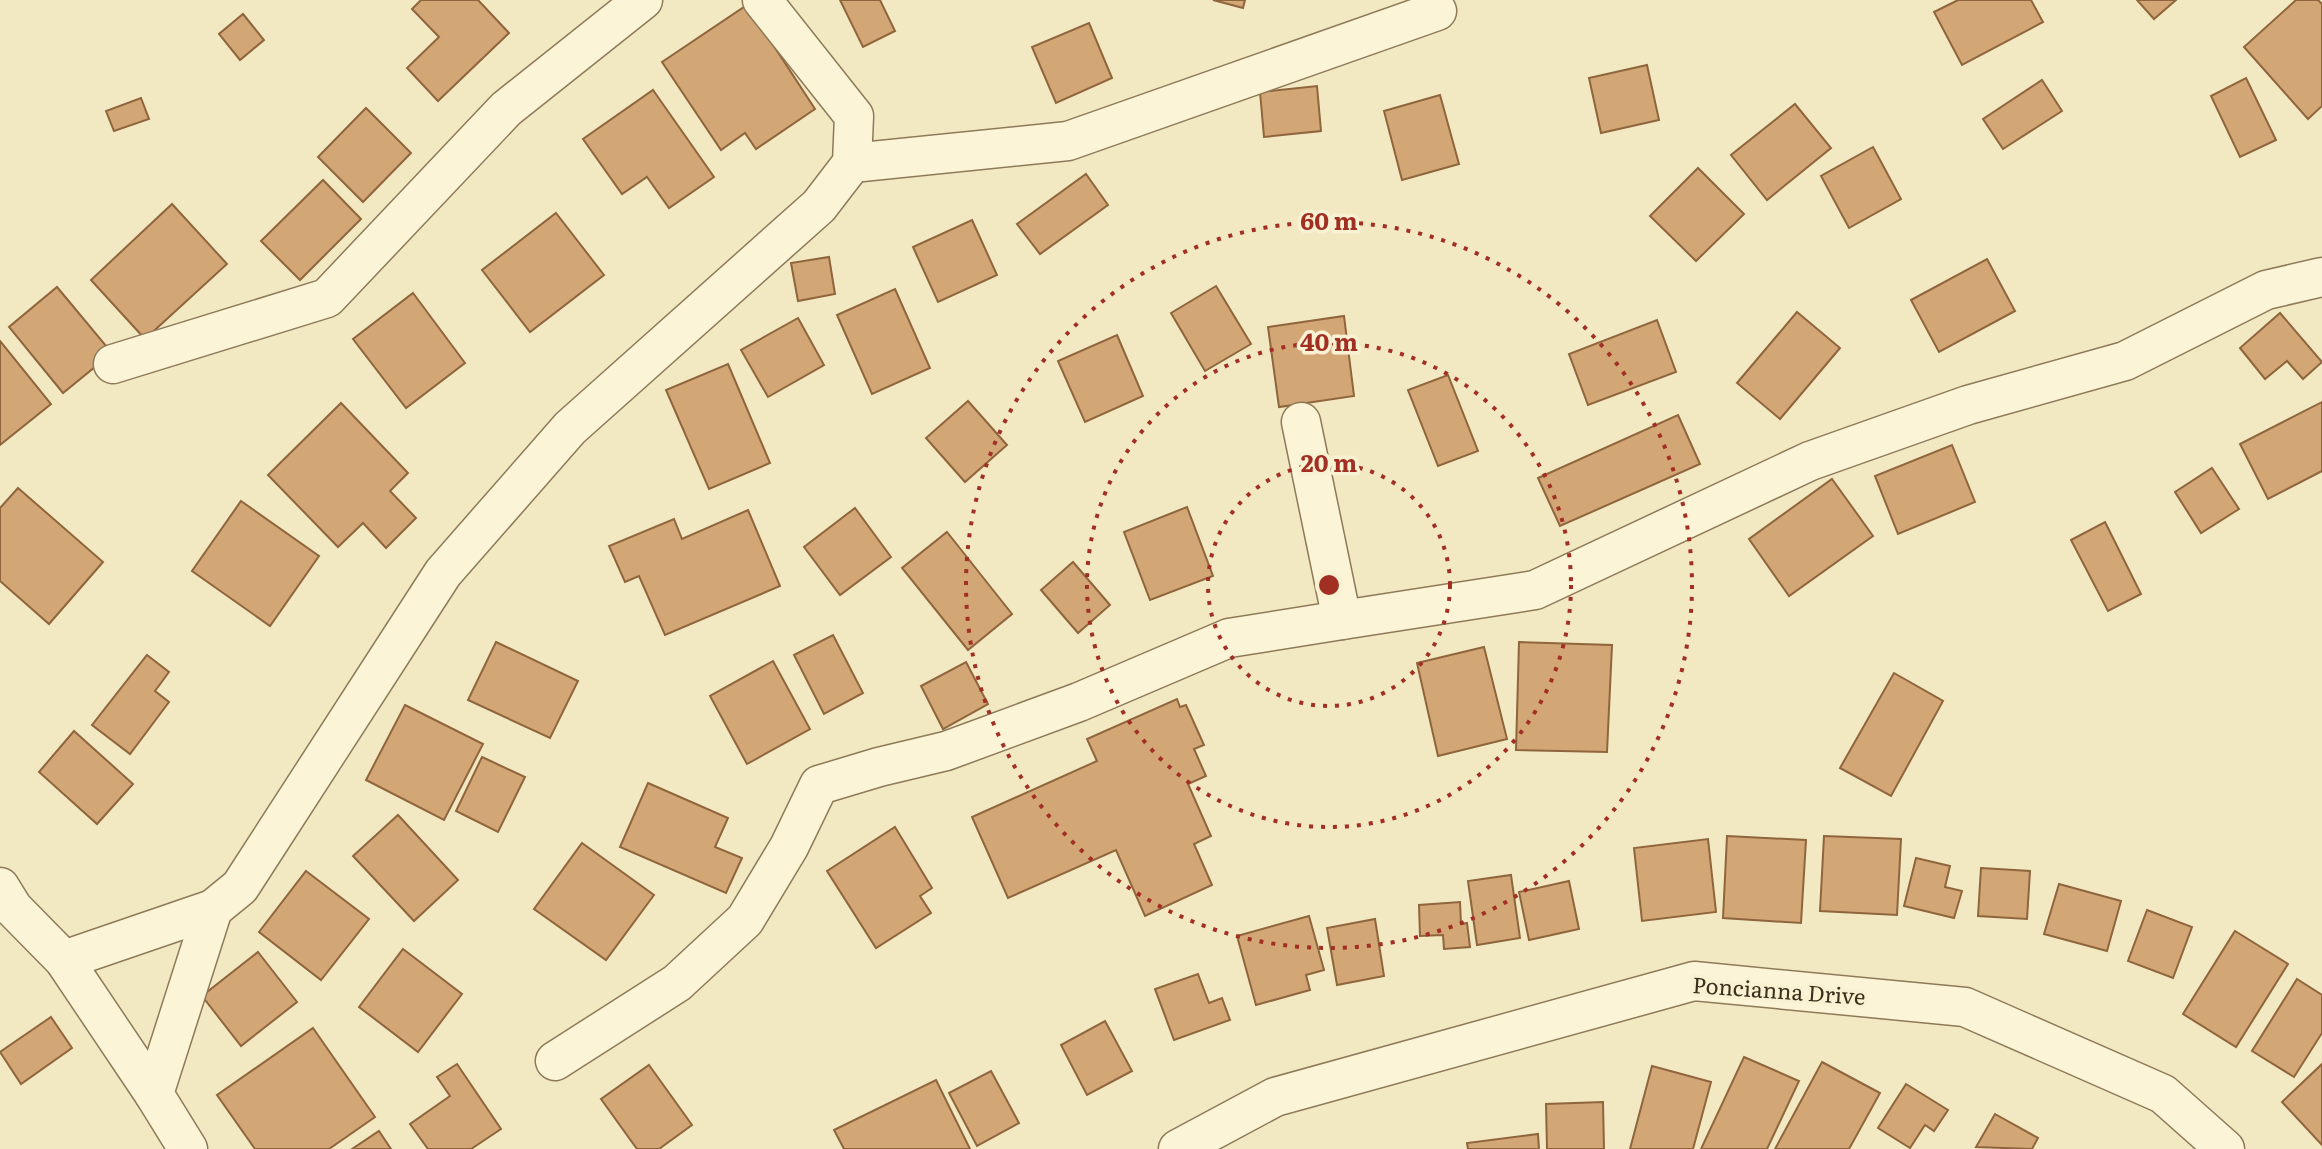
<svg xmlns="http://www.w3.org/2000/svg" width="2322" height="1149" viewBox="0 0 2322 1149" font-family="Literata,serif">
	<rect width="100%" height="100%" fill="#f2e9c3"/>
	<g fill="#d3a676" stroke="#8f653c" stroke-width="2">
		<polygon points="421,0 478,0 509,33 438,101 407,68 439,37 412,9"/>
		<polygon points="840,0 880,0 895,31 863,47"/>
		<polygon points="1213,0 1245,0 1243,8"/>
		<polygon points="1958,0 2031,0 2043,22 1962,65 1934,12"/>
		<polygon points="2137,0 2176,0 2154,19"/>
		<polygon points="2296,0 2318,0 2322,4 2322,106 2308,119 2244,47"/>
		<polygon points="747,5 815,109 756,149 745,133 721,150 662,62"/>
		<polygon points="243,14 264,40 240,60 219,34"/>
		<polygon points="1089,23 1112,78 1056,103 1032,47"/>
		<polygon points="1647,65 1659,120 1601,133 1589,78"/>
		<polygon points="2246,78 2276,140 2240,157 2211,96"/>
		<polygon points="2042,80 2062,111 2003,149 1983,119"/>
		<polygon points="1317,86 1321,131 1264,137 1260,92"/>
		<polygon points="653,90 714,177 669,208 647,177 622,194 583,139"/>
		<polygon points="1440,95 1459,164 1402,180 1384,111"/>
		<polygon points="141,98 149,119 114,131 106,111"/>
		<polygon points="1795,104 1831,148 1767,200 1731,155"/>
		<polygon points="366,108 411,153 363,202 318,157"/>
		<polygon points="1873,147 1901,199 1849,228 1821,176"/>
		<polygon points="1698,168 1744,214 1696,261 1650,216"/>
		<polygon points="1086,174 1108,205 1040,254 1017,224"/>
		<polygon points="323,180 361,219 300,280 261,241"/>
		<polygon points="172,204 227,264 145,339 91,280"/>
		<polygon points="556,213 604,275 530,332 482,270"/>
		<polygon points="972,220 997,275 938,302 913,247"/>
		<polygon points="829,257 835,294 798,301 791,263"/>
		<polygon points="1987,259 2015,311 1939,352 1911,300"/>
		<polygon points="1216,286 1251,344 1205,371 1171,313"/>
		<polygon points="57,287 112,353 63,393 9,327"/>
		<polygon points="895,289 930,368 872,394 837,315"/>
		<polygon points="413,293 465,363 406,408 353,339"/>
		<polygon points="1797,312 1840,348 1780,419 1737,383"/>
		<polygon points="2280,313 2322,362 2303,379 2287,361 2265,379 2240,348"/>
		<polygon points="1344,316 1354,396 1279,407 1268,327"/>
		<polygon points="798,318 824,365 768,397 741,350"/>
		<polygon points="1657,320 1676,372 1588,405 1569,354"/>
		<polygon points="1117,335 1143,396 1085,422 1058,361"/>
		<polygon points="0,341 51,404 0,445"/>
		<polygon points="728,364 770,463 709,489 666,390"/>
		<polygon points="1448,375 1478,451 1438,466 1408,390"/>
		<polygon points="968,401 1007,445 965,482 926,438"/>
		<polygon points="2322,402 2322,471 2268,499 2240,444"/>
		<polygon points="341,403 408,473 390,491 416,518 386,548 363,523 338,547 268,475"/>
		<polygon points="1678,415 1700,464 1560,526 1538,478"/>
		<polygon points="1952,445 1975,502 1898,534 1875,476"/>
		<polygon points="2212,468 2239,509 2201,533 2175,492"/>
		<polygon points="1832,479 1873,536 1789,596 1749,539"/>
		<polygon points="18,488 103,562 49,624 0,581 0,508"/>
		<polygon points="241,501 319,556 270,626 192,571"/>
		<polygon points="1187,507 1213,576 1150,600 1124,532"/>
		<polygon points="855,508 891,557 840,595 804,547"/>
		<polygon points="748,510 780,586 665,635 639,576 625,582 609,546 674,519 682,539"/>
		<polygon points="2105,522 2141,594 2108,611 2071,540"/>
		<polygon points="947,532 1012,614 968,650 902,568"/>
		<polygon points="1073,562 1110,605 1078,633 1041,590"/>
		<polygon points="833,635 863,693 824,714 794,655"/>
		<polygon points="496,642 578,681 550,738 468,700"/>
		<polygon points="1519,642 1612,645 1607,752 1516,750"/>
		<polygon points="1484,647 1507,739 1438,756 1417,663"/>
		<polygon points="147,655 169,672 155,691 169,702 130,754 92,725"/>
		<polygon points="773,661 810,729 747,764 710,696"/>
		<polygon points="966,662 988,704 943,729 921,686"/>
		<polygon points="1894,673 1943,701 1891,796 1840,768"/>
		<polygon points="1177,699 1180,707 1186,705 1204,745 1194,749 1206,776 1188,784 1211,836 1194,844 1212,885 1145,916 1116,850 1008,898 972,817 1097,761 1087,739"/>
		<polygon points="405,705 483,744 444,820 366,780"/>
		<polygon points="74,731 133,784 97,824 39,772"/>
		<polygon points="482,757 525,777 498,832 456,811"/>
		<polygon points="648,783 728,818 715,847 742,858 726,893 620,847"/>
		<polygon points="398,815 458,880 414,921 353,856"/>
		<polygon points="895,827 932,888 920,896 931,913 876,948 827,871"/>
		<polygon points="1727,836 1806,840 1801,923 1723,918"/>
		<polygon points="1824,836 1901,839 1897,915 1820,911"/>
		<polygon points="1708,839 1716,912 1642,921 1634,848"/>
		<polygon points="582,843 654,895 606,960 534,909"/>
		<polygon points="1916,858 1950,866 1945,887 1962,891 1954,918 1904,906"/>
		<polygon points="1981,868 2030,871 2027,919 1978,916"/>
		<polygon points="306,871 369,919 321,980 259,932"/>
		<polygon points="1511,875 1520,938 1477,945 1468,881"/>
		<polygon points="1569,881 1579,929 1529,940 1519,892"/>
		<polygon points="2059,884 2121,901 2107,951 2044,934"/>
		<polygon points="1460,902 1461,924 1467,923 1470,947 1444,949 1443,935 1420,936 1419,905"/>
		<polygon points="2147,910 2192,927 2173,978 2128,961"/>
		<polygon points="1309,916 1324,970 1306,975 1310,990 1256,1005 1237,936"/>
		<polygon points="1375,919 1384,976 1337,985 1327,928"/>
		<polygon points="2235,931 2288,964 2236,1047 2183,1014"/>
		<polygon points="403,949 462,994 418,1052 359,1007"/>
		<polygon points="258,952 297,1002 241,1046 202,996"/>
		<polygon points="1198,974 1209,1003 1222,998 1230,1020 1174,1040 1155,989"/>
		<polygon points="2297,979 2322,995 2322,1033 2294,1077 2252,1051"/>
		<polygon points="51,1017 72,1048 21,1084 0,1052"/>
		<polygon points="1105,1021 1132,1071 1087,1095 1061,1045"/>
		<polygon points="313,1028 375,1117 329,1149 255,1149 217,1095"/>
		<polygon points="1744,1057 1799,1081 1767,1149 1701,1149"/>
		<polygon points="1822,1062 1880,1093 1849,1149 1775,1149"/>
		<polygon points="457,1064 501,1129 471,1149 428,1149 410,1124 450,1096 437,1077"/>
		<polygon points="2322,1064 2322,1145 2282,1102"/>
		<polygon points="649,1065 692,1125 659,1149 637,1149 601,1099"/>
		<polygon points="1652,1066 1711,1082 1693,1149 1630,1149"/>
		<polygon points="991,1071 1019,1123 977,1146 949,1093"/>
		<polygon points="936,1080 970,1149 844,1149 834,1130"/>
		<polygon points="1906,1084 1948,1110 1934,1131 1925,1125 1910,1148 1878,1128"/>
		<polygon points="1603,1102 1604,1149 1547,1149 1546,1104"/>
		<polygon points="1995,1114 2038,1138 2032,1149 1976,1147"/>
		<polygon points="379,1131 391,1149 352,1149"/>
		<polygon points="1538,1134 1539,1149 1468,1149 1467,1143"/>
	</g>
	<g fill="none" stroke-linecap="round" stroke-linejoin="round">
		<g stroke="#8e7a58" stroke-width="41">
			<g id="minor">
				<polyline points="852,163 1068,141 1437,11"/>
				<polyline points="113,364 327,298 506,109 643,0"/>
				<polyline points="1301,422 1342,620 1535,590 1810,461 1968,405 2125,361 2266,290 2322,277"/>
				<polyline points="0,887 13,908 64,960 154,1094"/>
				<polyline points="64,960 213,909 240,887 443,573 570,428 819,206 852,163 854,116 762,0"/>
				<polyline points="555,1061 677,983 745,920 789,847 819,785 879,767 946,751 1079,702 1229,638 1342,620"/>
				<polyline points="188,1149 154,1094 213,909"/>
				<polyline points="1178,1149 1275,1097 1694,981 1965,1007 2163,1094 2225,1149"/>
			</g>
		</g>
		<use href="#minor" stroke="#fbf4d7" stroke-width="38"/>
	</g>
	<g fill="none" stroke="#a22f23" stroke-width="4" stroke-dasharray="4 8">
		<circle cx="1329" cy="585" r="121"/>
		<circle cx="1329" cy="585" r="242"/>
		<circle cx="1329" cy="585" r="363"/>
	</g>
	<g text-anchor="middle" stroke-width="7" stroke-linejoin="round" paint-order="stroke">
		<g font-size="22" fill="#3c301d" stroke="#f8f2d3">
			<text transform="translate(1779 991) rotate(4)" y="8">Poncianna Drive</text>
		</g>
	</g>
	<circle cx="1329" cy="585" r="12" fill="#a22f23" stroke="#f8f2d3" stroke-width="4"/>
	<g font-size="24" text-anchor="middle" font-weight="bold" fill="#a22f23" stroke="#f8f2d3" stroke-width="7" stroke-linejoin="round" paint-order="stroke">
		<text x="1329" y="230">60 m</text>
		<text x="1329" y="351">40 m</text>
		<text x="1329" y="472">20 m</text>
	</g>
</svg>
